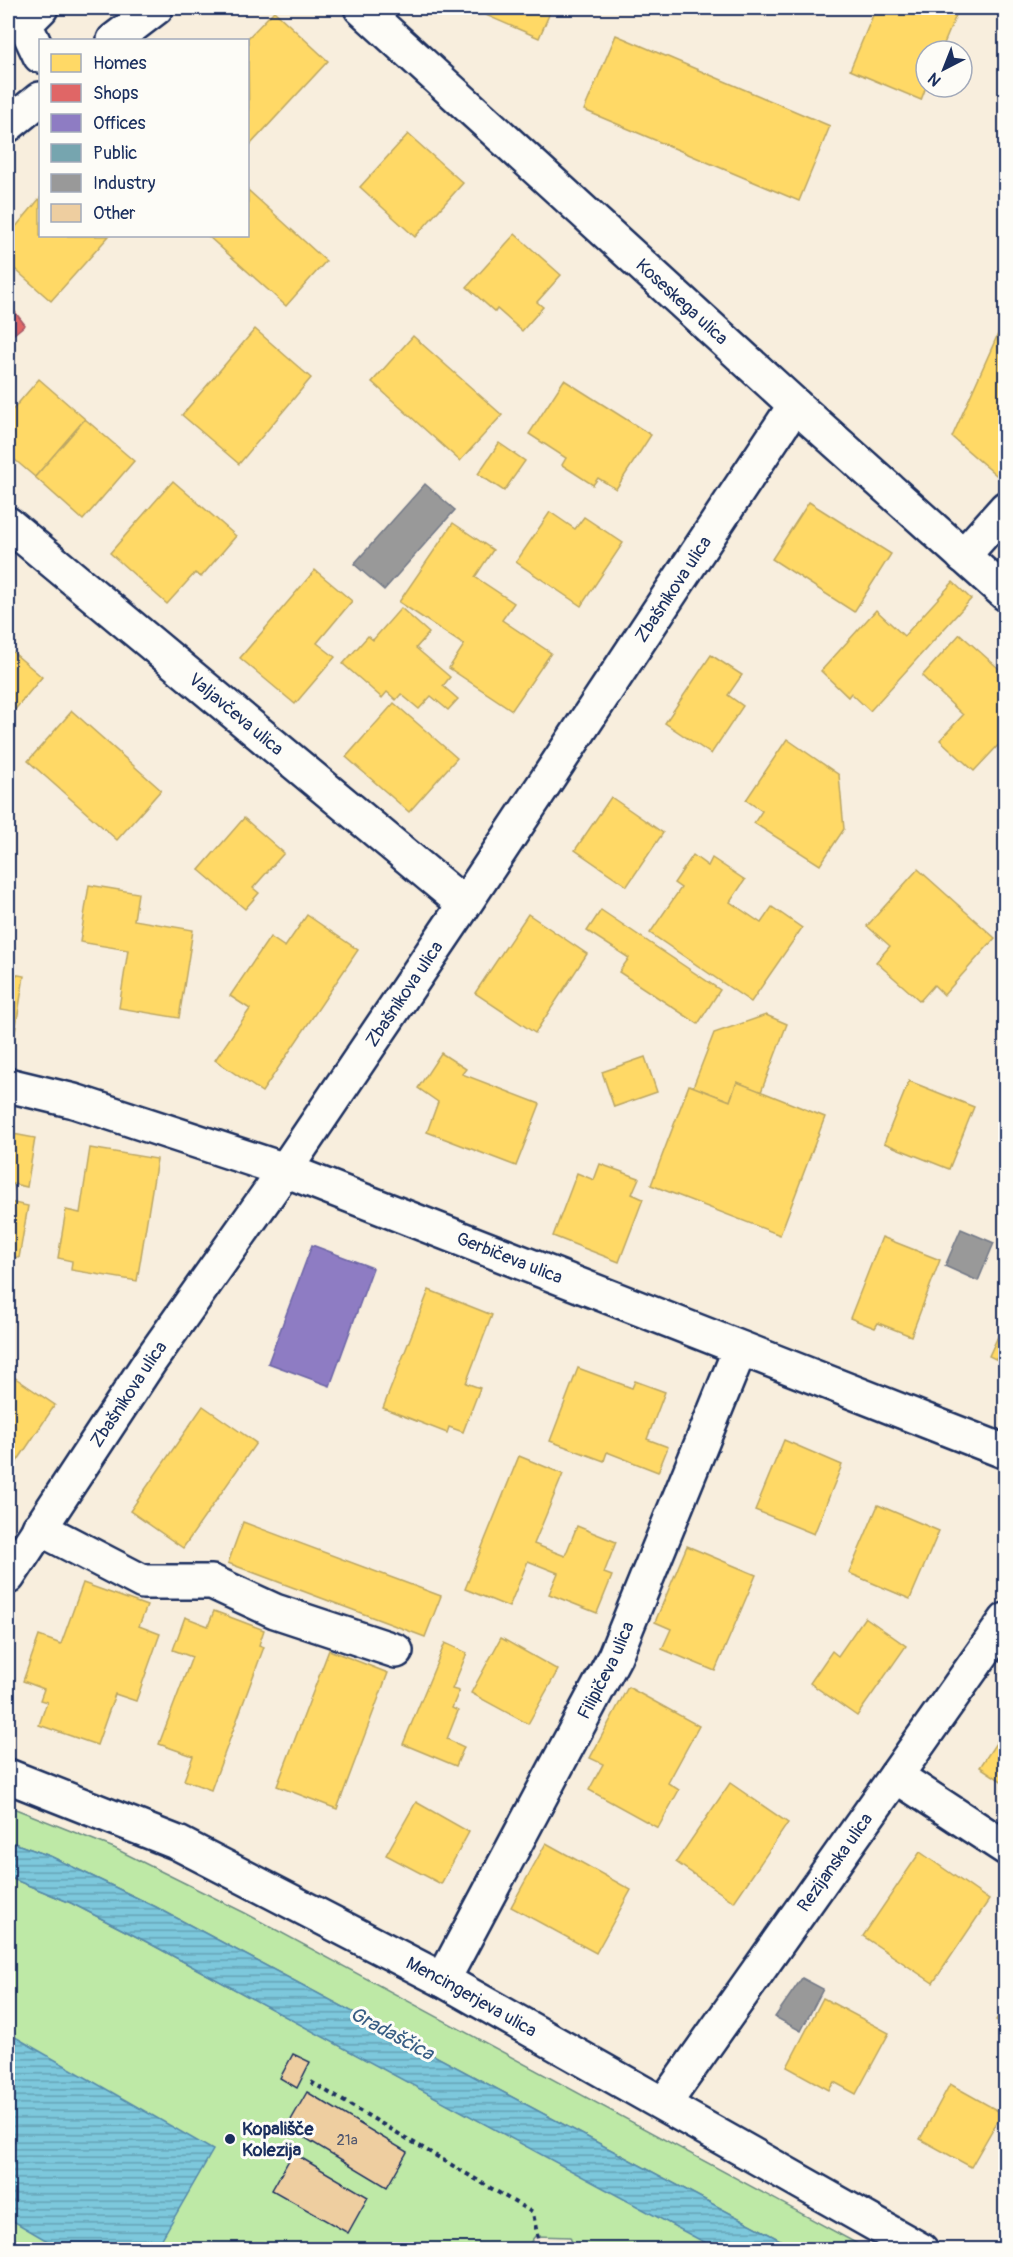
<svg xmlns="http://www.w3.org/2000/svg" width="1013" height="2257" viewBox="0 0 1013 2257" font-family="Pangolin,sans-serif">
	<defs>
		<pattern id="water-rules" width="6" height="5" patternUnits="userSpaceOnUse" patternTransform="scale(1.5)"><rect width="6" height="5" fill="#7dc8dc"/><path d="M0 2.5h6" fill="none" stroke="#66a3b6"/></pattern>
	</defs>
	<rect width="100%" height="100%" fill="#f8eedd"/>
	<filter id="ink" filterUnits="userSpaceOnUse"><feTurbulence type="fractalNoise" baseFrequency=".0167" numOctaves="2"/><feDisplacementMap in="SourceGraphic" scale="12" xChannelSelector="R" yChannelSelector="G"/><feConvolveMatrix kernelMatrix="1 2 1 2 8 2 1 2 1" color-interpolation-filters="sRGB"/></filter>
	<g filter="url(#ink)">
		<g fill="#bee9a6" stroke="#6c8c82" stroke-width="1.5">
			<polygon points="8,1806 114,1848 245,1913 867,2249 797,2249 156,1907 50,1856 8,1841"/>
			<polygon points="8,1877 71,1903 145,1941 719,2249 574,2249 570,2237 535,2236 525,2250 8,2249"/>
		</g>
		<g fill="url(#water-rules)" stroke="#568baa" stroke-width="1.5">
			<polygon points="8,1841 50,1856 156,1907 797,2249 719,2249 700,2240 145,1941 71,1903 8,1877"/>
			<polygon points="8,2033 213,2150 156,2249 61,2249 8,2218"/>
		</g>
		<g fill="#ffd966" stroke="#bba664" stroke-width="1.5">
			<polygon points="475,8 552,8 539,38 474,10"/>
			<polygon points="876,8 959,8 941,51 926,51 926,87 921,100 850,70"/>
			<polygon points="274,11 328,61 249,146 248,40 246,40"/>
			<polygon points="616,35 830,126 799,201 584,110"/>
			<polygon points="408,134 463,183 415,237 360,187"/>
			<polygon points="248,190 326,261 286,306 208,236 248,236"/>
			<polygon points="40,198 40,236 109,236 51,301 8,263 8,236"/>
			<polygon points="515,234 561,275 537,302 543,307 522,331 497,309 495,312 467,287"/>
			<polygon points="1006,316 1006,477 1002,480 952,437"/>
			<polygon points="255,329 311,378 239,464 182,415"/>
			<polygon points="413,336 502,415 460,461 372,382"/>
			<polygon points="39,379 85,419 35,477 8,454 8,415"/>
			<polygon points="564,380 651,435 616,489 598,478 593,485 562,465 566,458 529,434"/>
			<polygon points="85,419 134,461 83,520 35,477"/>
			<polygon points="499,443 525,461 504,491 478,474"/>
			<polygon points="173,481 236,536 201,577 195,573 167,604 110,553"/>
			<polygon points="809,502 891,554 854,612 772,559"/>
			<polygon points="550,512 575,529 584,517 623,543 581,606 516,562"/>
			<polygon points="453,523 493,550 475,577 514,603 502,620 551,653 512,710 449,668 464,645 399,602"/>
			<polygon points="315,570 352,601 317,643 335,657 295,704 240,658"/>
			<polygon points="953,582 971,599 870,711 851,693 848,697 821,671 876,610 904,636"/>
			<polygon points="401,608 429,633 416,648 450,677 443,686 458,699 448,710 431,696 419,709 401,694 396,700 387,692 382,698 343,664 368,636 373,640"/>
			<polygon points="960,634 1006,675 1006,737 974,771 940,740 963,715 922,676"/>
			<polygon points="8,648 42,677 8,718"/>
			<polygon points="711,655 742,675 728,695 743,706 711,754 665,723"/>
			<polygon points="394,703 457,758 409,812 346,757"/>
			<polygon points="72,711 161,790 117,840 28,761"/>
			<polygon points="787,739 839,775 844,829 820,865 754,823 762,811 746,800"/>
			<polygon points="611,797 663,833 627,886 575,850"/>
			<polygon points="244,818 284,853 253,888 259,893 245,909 199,870"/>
			<polygon points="693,855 708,866 712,858 745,880 730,902 761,923 772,907 802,928 751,1002 650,933 681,888 674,883"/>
			<polygon points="918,869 995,938 944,995 934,985 920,1001 876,962 890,946 867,926"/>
			<polygon points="89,885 138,893 134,920 193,930 179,1018 119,1008 128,950 80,942"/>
			<polygon points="601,910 720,990 698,1024 619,972 629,958 587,931"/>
			<polygon points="528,914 587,954 535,1033 475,993"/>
			<polygon points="307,915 358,950 262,1092 215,1060 250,1009 230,996 270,937 285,947"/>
			<polygon points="8,973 24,976 14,1039 8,1038"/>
			<polygon points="766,1015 787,1024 761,1092 737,1082 730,1101 693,1087 714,1033"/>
			<polygon points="441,1053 466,1069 462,1074 540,1104 516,1166 427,1132 438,1102 418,1088"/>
			<polygon points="645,1057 657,1092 614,1107 602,1072"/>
			<polygon points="909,1081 974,1107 949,1169 884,1143"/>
			<polygon points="737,1082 825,1117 780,1235 651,1185 689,1085 730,1101"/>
			<polygon points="8,1133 35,1138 27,1187 13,1184 9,1202 28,1206 19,1258 8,1256"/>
			<polygon points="90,1148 157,1159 137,1281 71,1270 72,1261 58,1258 66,1210 80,1213"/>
			<polygon points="600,1164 639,1178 632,1194 643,1199 619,1262 553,1236 577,1173 594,1180"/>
			<polygon points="882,1237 940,1260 911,1336 878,1323 875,1328 850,1318"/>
			<polygon points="429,1290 492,1315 466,1383 480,1388 463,1432 449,1427 447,1433 383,1408"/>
			<polygon points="1006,1319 1006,1364 989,1356"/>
			<polygon points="578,1368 632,1388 635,1381 665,1392 647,1439 668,1447 658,1472 607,1452 604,1461 550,1441"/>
			<polygon points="8,1373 55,1405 8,1475"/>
			<polygon points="203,1406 256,1443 183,1548 130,1511"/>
			<polygon points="784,1440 842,1465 814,1534 755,1510"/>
			<polygon points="519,1456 563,1474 534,1544 565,1556 577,1526 616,1542 604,1573 612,1576 597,1613 549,1594 558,1573 528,1561 509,1607 465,1589"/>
			<polygon points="878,1505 939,1531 910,1599 849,1573"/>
			<polygon points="243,1522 441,1596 425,1637 228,1563"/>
			<polygon points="687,1546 756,1575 715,1671 662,1649 671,1629 655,1622"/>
			<polygon points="83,1583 147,1606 139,1626 160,1634 136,1701 115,1694 97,1745 39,1725 47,1702 40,1700 44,1689 23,1681 39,1636 61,1644"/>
			<polygon points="214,1611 264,1630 259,1645 264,1647 211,1790 184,1780 193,1756 159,1744 192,1657 173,1650 185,1617 208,1626"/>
			<polygon points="865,1617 906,1646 857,1716 810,1683 832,1651 838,1656"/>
			<polygon points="501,1638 558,1670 528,1724 471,1693"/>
			<polygon points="445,1643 467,1653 452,1689 459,1691 452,1708 458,1711 447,1739 464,1747 456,1766 403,1744"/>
			<polygon points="329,1650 388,1673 337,1809 277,1786"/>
			<polygon points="628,1687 699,1726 668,1783 679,1790 658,1828 589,1790 603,1764 590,1758"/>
			<polygon points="1006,1728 1006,1784 980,1767"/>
			<polygon points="730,1783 788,1823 734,1902 676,1862"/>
			<polygon points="416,1802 469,1832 441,1884 386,1855"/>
			<polygon points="546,1843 631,1890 596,1953 511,1907"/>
			<polygon points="920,1852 989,1900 933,1983 863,1936"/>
			<polygon points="823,1998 889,2033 856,2094 834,2082 829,2090 787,2067"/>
			<polygon points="1006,2004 1006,2025 996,2020"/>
			<polygon points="950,2084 1002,2113 971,2167 920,2139"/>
		</g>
		<polygon fill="#e06666" stroke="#a55664" stroke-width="1.5" points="8,303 25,325 8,339"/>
		<polygon fill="#8e7cc3" stroke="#6c65a5" stroke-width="1.5" points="312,1245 373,1268 330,1386 268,1363"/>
		<polygon fill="#76a5af" stroke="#5b8297" stroke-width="1.5" points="8,2237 29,2250 8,2250"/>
		<g fill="#999" stroke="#737987" stroke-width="1.5">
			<polygon points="425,484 455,510 384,590 354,564"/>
			<polygon points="961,1229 994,1243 978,1281 945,1266"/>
			<polygon points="802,1978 823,1989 801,2031 775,2017"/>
		</g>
		<g fill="#eecea0" stroke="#1b2f5e" stroke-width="1.5">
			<polygon points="293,2054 310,2062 297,2088 280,2078"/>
			<polygon points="307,2092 407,2152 387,2187 287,2127"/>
			<polygon points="293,2153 368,2197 348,2233 272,2190"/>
		</g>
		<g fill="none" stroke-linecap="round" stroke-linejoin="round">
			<g stroke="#1b2f5e" stroke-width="38">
				<g id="minor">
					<path id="s1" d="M361,8L795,405L1006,594"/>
					<polyline points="114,40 156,8"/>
					<polyline points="40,56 25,24 41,8"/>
					<polyline points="8,125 40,99"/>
					<path id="s2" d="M8,524L464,904"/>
					<polyline points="963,556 1006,508"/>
					<path id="s3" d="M8,1085L74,1101L285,1170L1006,1452"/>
					<polyline points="39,1528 143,1582 212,1582 275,1611 396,1651"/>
					<path id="s4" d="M8,1577L150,1361L285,1170L458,914L795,405"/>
					<path id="s5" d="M8,1776L178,1843L443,1980L921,2250"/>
					<polyline points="896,1776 1006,1848"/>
					<path id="s6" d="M443,1980L615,1656L740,1349"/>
					<path id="s7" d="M664,2104L1006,1620"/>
				</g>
			</g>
			<polyline stroke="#1b2f5e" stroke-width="4" stroke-dasharray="4.5 4.5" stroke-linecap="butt" points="311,2082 533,2213 540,2250"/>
			<use href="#minor" stroke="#fdfcf7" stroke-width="33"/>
		</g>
	</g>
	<circle fill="#1b2f5e" stroke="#fdfcf7" stroke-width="2" cx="230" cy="2139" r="6"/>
	<g text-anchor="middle" stroke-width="6" stroke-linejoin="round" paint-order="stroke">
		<g font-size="15" fill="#50576e">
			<text x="347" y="2145">21a</text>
		</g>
		<g font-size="18" fill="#1b2f5e" stroke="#fdfcf7">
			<text dy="6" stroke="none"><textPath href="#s1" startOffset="435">Koseskega ulica</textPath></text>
			<text dy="6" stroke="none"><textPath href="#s4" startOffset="1191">Zbašnikova ulica</textPath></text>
			<text dy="6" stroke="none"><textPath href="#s2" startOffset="297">Valjavčeva ulica</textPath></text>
			<text dy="6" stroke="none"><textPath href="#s4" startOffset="705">Zbašnikova ulica</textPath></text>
			<text dy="6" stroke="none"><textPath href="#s3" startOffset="531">Gerbičeva ulica</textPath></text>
			<text dy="6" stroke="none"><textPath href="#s4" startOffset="219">Zbašnikova ulica</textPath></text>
			<text dy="6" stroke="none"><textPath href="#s6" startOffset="350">Filipičeva ulica</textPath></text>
			<text dy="6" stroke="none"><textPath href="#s7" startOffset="296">Rezijanska ulica</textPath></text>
			<text dy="6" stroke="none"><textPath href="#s5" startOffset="514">Mencingerjeva ulica</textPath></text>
		</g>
		<g font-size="18" font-weight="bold" fill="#1b2f5e" stroke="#fdfcf7" text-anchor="start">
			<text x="242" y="2135">Kopališče<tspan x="242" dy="21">Kolezija</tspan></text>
		</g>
		<g font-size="20" font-style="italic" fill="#385d84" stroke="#fdfcf7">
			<text transform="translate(392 2033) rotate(28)" y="7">Gradaščica</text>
		</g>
	</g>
	<rect width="1013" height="2257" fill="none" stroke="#fdfcf7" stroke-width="30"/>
	<rect x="15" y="15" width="983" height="2227" fill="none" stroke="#1b2f5e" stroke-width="2" filter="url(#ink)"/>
	<rect x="39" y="39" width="210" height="198" fill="#fdfcf7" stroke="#a3aaba" stroke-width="1.5"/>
	<rect x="51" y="54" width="30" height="18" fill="#ffd966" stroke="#a3aaba" stroke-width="1.5"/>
	<text x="93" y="69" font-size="18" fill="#1b2f5e">Homes</text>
	<rect x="51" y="84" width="30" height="18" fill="#e06666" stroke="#a3aaba" stroke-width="1.5"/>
	<text x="93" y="99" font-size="18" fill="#1b2f5e">Shops</text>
	<rect x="51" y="114" width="30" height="18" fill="#8e7cc3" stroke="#a3aaba" stroke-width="1.5"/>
	<text x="93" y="129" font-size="18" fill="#1b2f5e">Offices</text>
	<rect x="51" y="144" width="30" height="18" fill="#76a5af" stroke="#a3aaba" stroke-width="1.5"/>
	<text x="93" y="159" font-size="18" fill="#1b2f5e">Public</text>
	<rect x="51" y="174" width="30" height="18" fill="#999999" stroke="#a3aaba" stroke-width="1.5"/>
	<text x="93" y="189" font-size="18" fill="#1b2f5e">Industry</text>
	<rect x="51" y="204" width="30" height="18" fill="#eecea0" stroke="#a3aaba" stroke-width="1.5"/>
	<text x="93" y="219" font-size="18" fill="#1b2f5e">Other</text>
	<g transform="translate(944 69) rotate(222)"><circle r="28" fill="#fdfcf7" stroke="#a3aaba" stroke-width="1.5"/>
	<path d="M0-4.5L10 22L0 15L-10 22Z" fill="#1b2f5e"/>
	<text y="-9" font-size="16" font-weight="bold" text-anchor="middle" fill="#1b2f5e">N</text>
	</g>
</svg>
